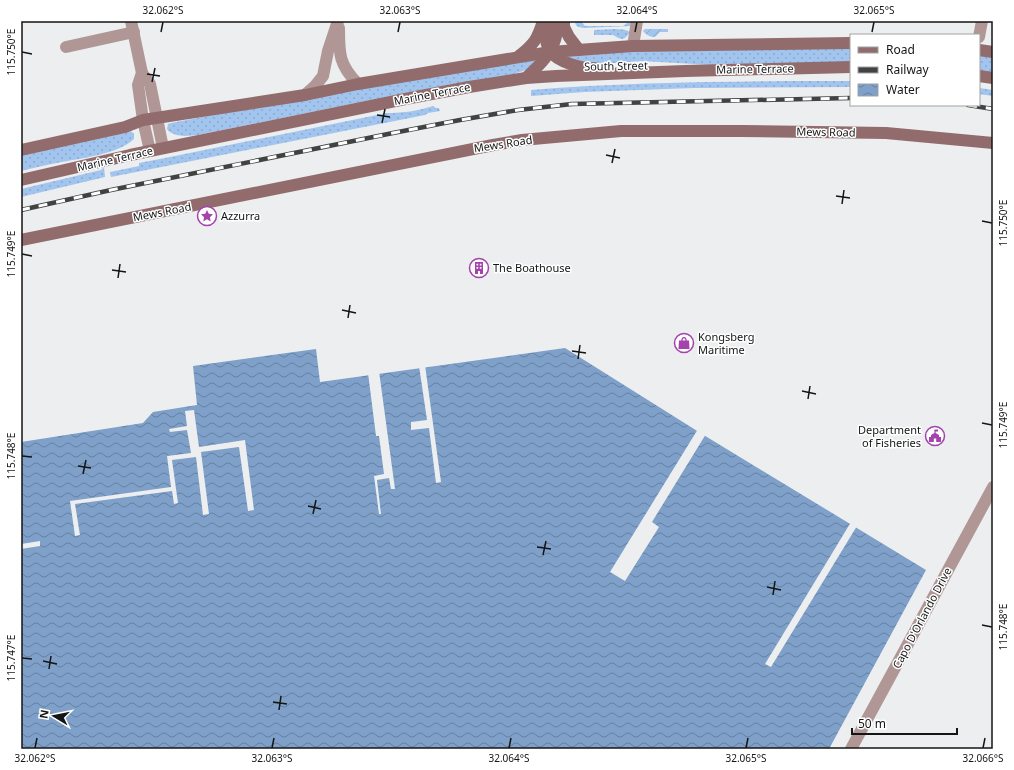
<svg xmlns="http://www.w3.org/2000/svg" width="1014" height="770" viewBox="0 0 1014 770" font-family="'Noto Sans',sans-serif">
	<defs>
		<pattern id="grass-dots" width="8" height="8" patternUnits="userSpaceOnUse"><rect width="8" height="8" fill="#a2c5ef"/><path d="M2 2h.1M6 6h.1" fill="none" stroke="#8ba8cc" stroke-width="1.8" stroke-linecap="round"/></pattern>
		<pattern id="garden-furrows" width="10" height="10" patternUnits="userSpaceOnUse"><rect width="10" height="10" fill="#a2c5ef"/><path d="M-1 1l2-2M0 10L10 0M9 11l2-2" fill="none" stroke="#8ba8cc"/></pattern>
		<pattern id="water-waves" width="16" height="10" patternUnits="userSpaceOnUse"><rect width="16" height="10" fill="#7ea0c9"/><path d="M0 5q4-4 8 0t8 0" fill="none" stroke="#6681a2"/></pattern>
	</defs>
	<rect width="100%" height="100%" fill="#eceeef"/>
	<g fill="url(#grass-dots)">
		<path d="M575,21H581L585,26H623L627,23H630V21H632L631,26L584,28C579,27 575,27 575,21Z"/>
		<path d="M594,30C604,30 622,27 630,32C624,41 621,40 613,35H594Z"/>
		<polygon points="851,47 851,64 712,65 641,61 589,65 566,58 566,54 611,51"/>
		<polygon points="979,54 993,56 993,73 979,72"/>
		<path d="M535,60L529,68L523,71L511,75L453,84L395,95L198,135C188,136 174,138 167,129L168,124L171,123L398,79Z"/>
		<path d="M785,81H851V87L694,88L584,92L531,96V90C615,83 700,82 785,81Z"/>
		<polygon points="979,88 993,90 993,96 979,94"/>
		<path d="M433,106L436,108H439L440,111L428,113L425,115L111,177L110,172L139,166V163L165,158L387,113C405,113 416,111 433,106Z"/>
		<path d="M130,131L132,132L134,134V139C117,155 80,158 57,163C45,165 33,168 21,171V153Z"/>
		<polygon points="104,167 105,177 21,197 21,189 101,170"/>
	</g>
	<path fill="url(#garden-furrows)" d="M645,29H668V32H660L655,37C650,37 646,35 643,31Z"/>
	<polygon fill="url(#water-waves)" points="565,348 702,434 926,570 829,749 21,749 21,442 143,423 153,412 197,405 193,366 316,349 320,382"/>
	<g fill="#eceeef">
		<polygon points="425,365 441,482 436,483 429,428 411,430 411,422 427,420 419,366"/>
		<polygon points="379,371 395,489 391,489 389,478 377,480 381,514 379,514 374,476 384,474 379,436 376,436 368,373"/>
		<polygon points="194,410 199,447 245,440 254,510 248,511 239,447 201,452 209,514 203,515 196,457 172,460 178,503 174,504 172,491 75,504 80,535 75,536 70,501 171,487 167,456 191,453 187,430 170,432 169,429 187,426 185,411"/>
		<polygon points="698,429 706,434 652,522 659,527 625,581 610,572"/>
		<polygon points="851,522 857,526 771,667 765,664"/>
		<polygon points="40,541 40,546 21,549 21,544"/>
	</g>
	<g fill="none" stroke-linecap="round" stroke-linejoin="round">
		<g stroke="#b19696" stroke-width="12">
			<polyline points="131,21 142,73 150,84 163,148"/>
			<path d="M339,28C339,54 339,65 358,84"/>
			<polyline points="979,37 982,21"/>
			<polyline points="633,46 637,21"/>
			<polyline points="66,47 134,32"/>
			<polyline points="142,73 138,85 143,120 150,151"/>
			<polyline points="305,95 315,86 323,76 328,51 338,21"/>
			<polyline points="851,749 993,487"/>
		</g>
		<g stroke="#926c6c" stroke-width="12">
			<path d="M548,21C547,27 545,34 546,40C546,43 549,49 551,52C557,62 583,69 594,68"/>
			<polyline points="564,21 564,27 569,37 579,50"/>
			<polyline points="979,50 993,52"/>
			<path d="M519,56C534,44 537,40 543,21"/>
			<polyline points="979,76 993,78"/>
			<path d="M526,78C537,67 550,56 555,40C557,34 557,27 558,21"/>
			<polyline points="21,150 125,127 143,120 305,95 358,84 550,52 633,46 851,43"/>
			<polyline points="21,180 130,155 410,98 469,87 526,78 556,76 685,71 851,67"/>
			<polyline points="21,240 493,145 522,140 621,131 742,131 886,133 993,143"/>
		</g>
		<g stroke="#414242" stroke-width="4.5">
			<g id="rail">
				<polyline points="968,105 993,109"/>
				<polyline points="21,210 111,190 393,133 460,120 518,110 572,104 851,98"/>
			</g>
		</g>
		<use href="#rail" stroke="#fff" stroke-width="3" stroke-dasharray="9" stroke-linecap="butt"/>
	</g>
	<path fill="none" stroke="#141515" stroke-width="1.5" d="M161,32L163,22M398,32L400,22M635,32L637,22M872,32L874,22M22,52L32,54M147,74L160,76M152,82L155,68M377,115L390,117M382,123L385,109M606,155L620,158M612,163L615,149M836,196L850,198M842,204L844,190M982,221L992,223M22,254L32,256M112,270L126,272M118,278L120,264M342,310L356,313M348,318L350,305M572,351L586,353M578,359L580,345M802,391L816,394M808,399L810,386M982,423L992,425M22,456L32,457M78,466L91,468M83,474L86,460M308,506L321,509M313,514L316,500M537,547L551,549M543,555L546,541M767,587L781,590M773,595L775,581M982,625L992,627M22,658L32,659M43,661L57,664M49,669L51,656M273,702L287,704M279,710L281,696M35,748L37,738M272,748L274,738M509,748L511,738M746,748L748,738M983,748L985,738"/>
	<defs>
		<g id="sight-ring" transform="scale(1)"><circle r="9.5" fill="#fff" stroke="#a343ab" stroke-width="1.5"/><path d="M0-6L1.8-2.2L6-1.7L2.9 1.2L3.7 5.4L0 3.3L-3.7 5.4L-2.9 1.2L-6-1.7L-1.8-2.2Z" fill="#a343ab"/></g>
		<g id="building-ring" transform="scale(1)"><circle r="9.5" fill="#fff" stroke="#a343ab" stroke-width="1.5"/><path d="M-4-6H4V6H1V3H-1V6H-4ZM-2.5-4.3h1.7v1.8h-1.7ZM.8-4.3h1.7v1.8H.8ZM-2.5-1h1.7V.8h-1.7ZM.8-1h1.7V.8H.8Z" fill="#a343ab"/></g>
		<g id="shop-ring" transform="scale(1)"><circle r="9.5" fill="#fff" stroke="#a343ab" stroke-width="1.5"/><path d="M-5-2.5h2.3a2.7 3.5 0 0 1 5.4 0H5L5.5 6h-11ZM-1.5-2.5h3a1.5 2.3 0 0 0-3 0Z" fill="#a343ab"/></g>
		<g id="civic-ring" transform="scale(1)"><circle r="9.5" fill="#fff" stroke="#a343ab" stroke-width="1.5"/><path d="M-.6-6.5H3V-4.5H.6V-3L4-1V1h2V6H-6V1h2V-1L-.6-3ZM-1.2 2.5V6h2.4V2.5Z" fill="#a343ab"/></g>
	</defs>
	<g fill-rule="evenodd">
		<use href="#sight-ring" x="207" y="216"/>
		<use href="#building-ring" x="479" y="268"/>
		<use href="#shop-ring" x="684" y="343"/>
		<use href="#civic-ring" x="935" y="436"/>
	</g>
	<g text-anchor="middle" stroke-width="3" stroke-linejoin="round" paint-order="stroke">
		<g font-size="11" fill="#141515" stroke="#fff">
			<text transform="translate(616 66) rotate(-1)" y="4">South Street</text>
			<text transform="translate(755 69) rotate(-1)" y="4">Marine Terrace</text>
			<text transform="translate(432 94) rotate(-11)" y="4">Marine Terrace</text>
			<text transform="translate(826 132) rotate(1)" y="4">Mews Road</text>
			<text transform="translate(503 144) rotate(-9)" y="4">Mews Road</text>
			<text transform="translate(115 159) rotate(-13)" y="4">Marine Terrace</text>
			<text transform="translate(162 212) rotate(-11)" y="4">Mews Road</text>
			<text transform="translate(922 618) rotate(-62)" y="4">Capo D'Orlando Drive</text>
		</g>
		<g font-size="11" fill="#141515" stroke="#fff" text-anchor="start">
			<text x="221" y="220">Azzurra</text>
			<text x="493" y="272">The Boathouse</text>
			<text x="698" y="341">Kongsberg<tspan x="698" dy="13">Maritime</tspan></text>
			<text x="921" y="434" text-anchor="end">Department<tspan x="921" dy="13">of Fisheries</tspan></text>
		</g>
	</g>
	<rect width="1014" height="770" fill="none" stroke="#ffffff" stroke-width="44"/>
	<rect x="850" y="34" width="130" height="72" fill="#ffffff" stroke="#a1a1a1"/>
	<rect x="858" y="47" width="20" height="6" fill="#926c6c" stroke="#a1a1a1"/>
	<text x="886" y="54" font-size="12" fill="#141515">Road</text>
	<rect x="858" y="67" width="20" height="6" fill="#414242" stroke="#a1a1a1"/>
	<text x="886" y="74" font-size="12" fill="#141515">Railway</text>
	<rect x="858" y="84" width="20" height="12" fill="url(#water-waves)" stroke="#a1a1a1"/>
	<text x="886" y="94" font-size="12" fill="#141515">Water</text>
	<g transform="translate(54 716) rotate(280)" stroke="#ffffff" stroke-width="3" paint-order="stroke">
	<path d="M0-3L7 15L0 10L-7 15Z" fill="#141515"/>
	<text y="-6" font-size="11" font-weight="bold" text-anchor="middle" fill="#141515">N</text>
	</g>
	<path d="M852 728v6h105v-6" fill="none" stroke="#141515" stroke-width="2"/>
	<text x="858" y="728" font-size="12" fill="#141515" stroke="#ffffff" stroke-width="3" paint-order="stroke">50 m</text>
	<rect x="22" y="22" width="970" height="726" fill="none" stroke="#141515" stroke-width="1.5"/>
	<g font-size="10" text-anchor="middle" fill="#141515">
		<text x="163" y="14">32.062°S</text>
		<text x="400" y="14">32.063°S</text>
		<text x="637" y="14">32.064°S</text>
		<text x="874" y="14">32.065°S</text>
		<text transform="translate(11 52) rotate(-90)" y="4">115.750°E</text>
		<text transform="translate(1003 223) rotate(-90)" y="4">115.750°E</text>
		<text transform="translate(11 254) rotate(-90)" y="4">115.749°E</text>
		<text transform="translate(1003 425) rotate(-90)" y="4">115.749°E</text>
		<text transform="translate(11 456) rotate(-90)" y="4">115.748°E</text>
		<text transform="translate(1003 627) rotate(-90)" y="4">115.748°E</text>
		<text transform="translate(11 658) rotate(-90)" y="4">115.747°E</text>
		<text x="35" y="762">32.062°S</text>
		<text x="272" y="762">32.063°S</text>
		<text x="509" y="762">32.064°S</text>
		<text x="746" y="762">32.065°S</text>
		<text x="983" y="762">32.066°S</text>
	</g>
</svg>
